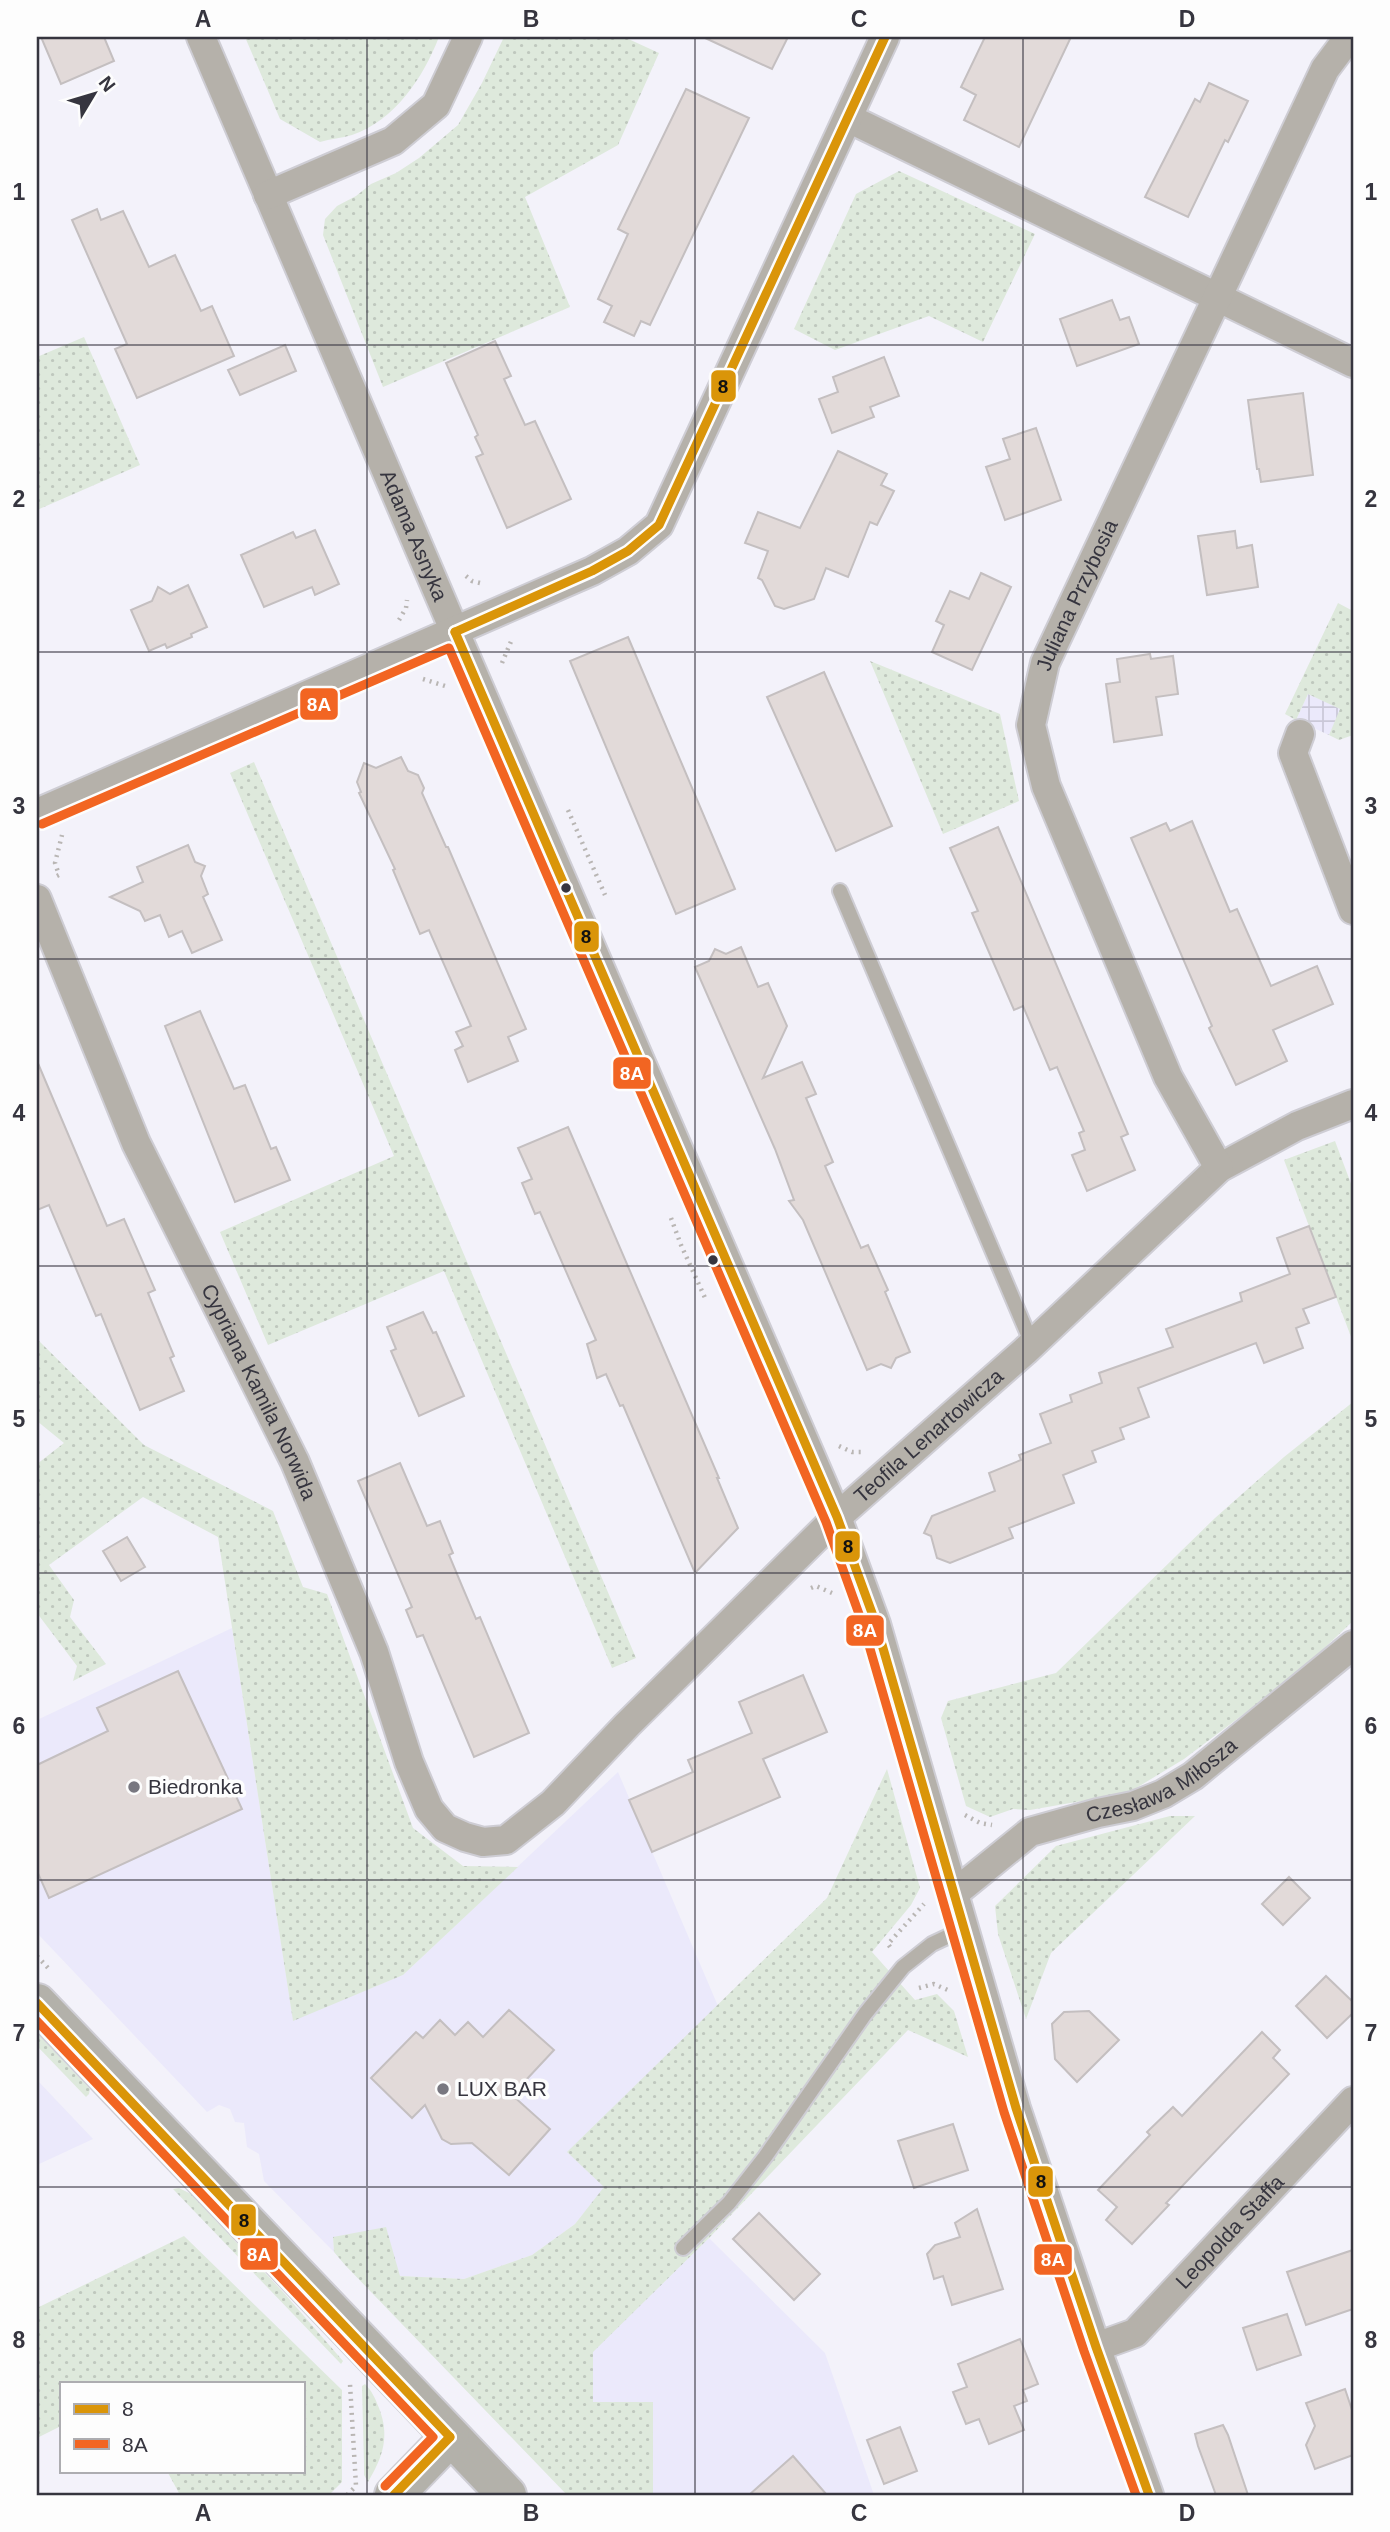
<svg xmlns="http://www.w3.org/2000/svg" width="1390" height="2532" viewBox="0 0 1390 2532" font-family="Helvetica,sans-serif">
	<defs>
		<pattern id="industrial-grid" width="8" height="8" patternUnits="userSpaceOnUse" patternTransform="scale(1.75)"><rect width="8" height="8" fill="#ebe9fb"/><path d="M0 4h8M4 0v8" fill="none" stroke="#cac8d8"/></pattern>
		<pattern id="grass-dots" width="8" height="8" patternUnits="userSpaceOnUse" patternTransform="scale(1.75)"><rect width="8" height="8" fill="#dee9dc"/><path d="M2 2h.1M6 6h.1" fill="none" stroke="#bfc8be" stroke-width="1.8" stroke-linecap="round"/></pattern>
	</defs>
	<rect width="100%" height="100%" fill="#f3f2fa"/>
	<g fill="#ebe9fb">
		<polygon points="232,1628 293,2020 403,1975 618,1772 718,2006 568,2152 605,2187 575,2224 532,2255 464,2279 400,2276 333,2237 334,2252 264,2181 259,2154 247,2147 244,2123 235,2122 230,2109 219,2105 207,2112 37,1933 37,1720"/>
		<polygon points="37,2080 93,2139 37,2165"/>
		<polygon points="709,2238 825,2353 874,2495 653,2495 653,2402 593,2402 592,2352"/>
	</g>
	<polygon fill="url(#industrial-grid)" points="1308,694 1341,709 1329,735 1296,720"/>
	<g fill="url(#grass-dots)">
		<path d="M245,37H439C423,78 395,120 352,135C342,138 330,139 320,142L280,119Z"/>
		<polygon points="504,37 624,37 659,53 618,145 525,197 570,307 383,387 323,235 325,219 337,206 356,196 371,184 396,173 419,158 458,125 482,83"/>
		<polygon points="899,171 1035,234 983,342 929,316 835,350 794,329 856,194"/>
		<polygon points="84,337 140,465 37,510 37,357"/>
		<polygon points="1338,603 1353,611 1353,735 1339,740 1329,735 1340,709 1308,694 1296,720 1285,714"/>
		<polygon points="870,661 1000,714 1019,801 943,834"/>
		<polygon points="254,762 636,1658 612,1668 444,1271 268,1345 220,1232 394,1156 230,773"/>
		<polygon points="1335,1141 1353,1189 1353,1342 1284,1160"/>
		<polygon points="37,1339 144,1445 273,1511 303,1587 327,1594 413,1828 463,1866 518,1867 403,1975 293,2021 218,1537 143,1497 49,1565 74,1600 70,1617 106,1664 73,1681 77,1666 37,1613 37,1464 64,1443 37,1421"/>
		<polygon points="1353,1402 1353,1621 1297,1674 1184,1759 1128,1793 1030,1810 1013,1809 990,1817 966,1806 941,1718 948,1701 1056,1673 1215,1518 1284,1457"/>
		<polygon points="887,1769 920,1888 911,1905 872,1952 915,2000 937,1994 954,2011 968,2057 908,2030 709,2238 593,2352 593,2402 653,2402 653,2495 567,2495 345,2265 334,2252 333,2237 386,2227 400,2276 464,2279 532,2255 575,2224 604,2187 567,2152 827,1898"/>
		<polygon points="1170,1816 1195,1816 1051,1953 1026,2019 998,1934 995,1906 1056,1846"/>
		<polygon points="37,2033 90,2089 89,2094 86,2097 37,2046"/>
		<polygon points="179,2188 191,2194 284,2293 343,2361 341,2364 173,2189"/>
		<polygon points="184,2236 342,2390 342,2482 329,2495 180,2495 167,2471 303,2471 303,2383 61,2383 61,2426 37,2438 37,2308"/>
		<path d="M365,2384C372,2391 375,2398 379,2408C390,2436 383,2457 368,2482L364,2475V2465L362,2386Z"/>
	</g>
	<g fill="#e2dad9" stroke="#c4bfc0" stroke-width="2">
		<polygon points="41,37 104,37 114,61 61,84"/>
		<polygon points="703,37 788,37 772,69"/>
		<polygon points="985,37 1071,37 1019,147 964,120 976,95 961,87"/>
		<polygon points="1209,83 1248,101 1228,142 1225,140 1188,217 1145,197 1195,99 1200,102"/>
		<polygon points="686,89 749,118 650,325 641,321 634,336 604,322 612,306 598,299 628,234 618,229"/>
		<polygon points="97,209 101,220 123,211 149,267 175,255 201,311 212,306 234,356 137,398 115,349 127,344 72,220"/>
		<polygon points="1112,300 1120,320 1129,317 1139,344 1077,366 1060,319"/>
		<polygon points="495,341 511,376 504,379 525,425 535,421 571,499 507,528 476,457 483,454 475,437 478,435 446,363"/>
		<polygon points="285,345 296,371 240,395 228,370"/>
		<polygon points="884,357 899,396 870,407 874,417 832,433 819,399 838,392 833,377"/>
		<polygon points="1303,393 1313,475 1261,482 1259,469 1257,469 1248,400"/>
		<polygon points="1036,428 1061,500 1005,520 986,467 1010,459 1003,439"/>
		<polygon points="838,451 887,474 881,485 894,491 877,525 870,522 848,577 826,568 814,599 784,609 775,606 762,580 758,578 768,551 745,543 758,512 800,528"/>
		<polygon points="315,530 339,584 315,595 312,587 264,607 241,555 293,532 296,538"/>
		<polygon points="1235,531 1237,548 1252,545 1258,587 1207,595 1198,536"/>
		<polygon points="981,573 1011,587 972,670 932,652 944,625 936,621 950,591 969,599"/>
		<polygon points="188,585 207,627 191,634 192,637 167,648 165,644 149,651 131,610 152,601 158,587 170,594"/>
		<polygon points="628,637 735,889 676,914 570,661"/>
		<polygon points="1150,654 1151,659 1173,656 1178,694 1156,697 1162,735 1114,742 1106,684 1120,682 1117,659"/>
		<polygon points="824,672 892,826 836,851 767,697"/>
		<polygon points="401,757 408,771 418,775 424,788 422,793 446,847 448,847 526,1029 508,1037 518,1061 468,1082 455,1050 463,1046 456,1032 471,1026 429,930 420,934 393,870 395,869 359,793 361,792 357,782 364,763 376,768"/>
		<polygon points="1192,821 1230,912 1237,909 1271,986 1317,966 1333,1004 1273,1030 1287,1061 1236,1085 1209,1028 1212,1026 1131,838 1166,823 1170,831"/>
		<polygon points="998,827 1128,1134 1121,1137 1135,1170 1087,1191 1072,1155 1085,1150 1079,1133 1084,1131 1057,1067 1050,1070 1023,1006 1014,1010 972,913 978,911 950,848"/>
		<polygon points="188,845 195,862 205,866 201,876 208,894 203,897 222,940 192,953 182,931 169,937 160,915 145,921 140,911 110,897 143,882 137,867"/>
		<polygon points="741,947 758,987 768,983 787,1026 763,1078 802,1062 816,1094 806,1098 833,1162 825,1166 861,1248 868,1245 888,1290 885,1292 910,1352 896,1358 891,1368 881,1364 867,1370 803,1220 789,1201 794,1200 775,1149 695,967 709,961 715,949 726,954"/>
		<polygon points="200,1011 234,1089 245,1085 271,1149 276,1147 290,1180 235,1202 165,1026"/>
		<polygon points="37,1061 107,1226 124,1219 155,1290 148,1293 174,1356 170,1358 184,1391 140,1410 101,1314 96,1316 49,1205 37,1210"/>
		<polygon points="568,1127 719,1478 717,1478 738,1528 695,1573 623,1405 620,1406 606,1374 597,1378 587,1344 596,1340 540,1212 535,1214 522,1183 532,1179 518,1148"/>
		<polygon points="1309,1226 1336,1297 1303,1309 1309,1323 1296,1328 1303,1348 1264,1363 1256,1343 1138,1388 1149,1417 1120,1428 1124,1439 1092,1451 1096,1462 1063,1475 1074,1503 1009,1528 1013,1538 950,1563 937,1558 931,1536 924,1533 932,1516 995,1491 989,1473 1021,1460 1019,1455 1051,1443 1040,1414 1072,1402 1070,1395 1102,1383 1099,1373 1173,1347 1166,1329 1242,1301 1240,1293 1290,1274 1277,1238"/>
		<polygon points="423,1312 433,1333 436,1332 464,1396 419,1416 391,1351 396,1349 387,1327"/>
		<polygon points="400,1463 427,1526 440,1521 453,1553 449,1555 462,1586 476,1619 480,1617 529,1733 474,1757 423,1635 417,1637 406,1610 412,1607 358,1481"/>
		<polygon points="127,1537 145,1567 121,1581 103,1551"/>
		<polygon points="178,1671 242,1809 49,1898 37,1871 37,1765 108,1731 97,1708"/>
		<polygon points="803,1675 827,1732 763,1759 780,1797 652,1852 629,1800 693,1772 688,1760 752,1733 739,1702"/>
		<polygon points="1289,1877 1310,1898 1283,1925 1262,1904"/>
		<polygon points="1326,1976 1353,2002 1353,2013 1327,2038 1296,2006"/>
		<polygon points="509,2010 554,2050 512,2095 550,2129 509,2175 472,2143 451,2144 442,2139 425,2105 412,2118 371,2078 416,2032 423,2038 440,2020 455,2035 468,2022 483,2037"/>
		<polygon points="1089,2011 1119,2040 1077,2082 1055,2059 1052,2024 1064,2012"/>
		<polygon points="1262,2032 1280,2050 1273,2058 1289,2074 1166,2203 1169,2205 1132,2244 1106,2220 1117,2207 1098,2190 1150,2135 1147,2132 1173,2107 1182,2116"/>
		<polygon points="953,2124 968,2170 914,2188 898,2141"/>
		<polygon points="977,2209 1003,2289 952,2305 943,2276 934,2279 927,2254 935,2245 960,2237 955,2223"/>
		<polygon points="759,2213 820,2274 794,2300 733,2239"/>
		<polygon points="1353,2250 1353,2309 1306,2325 1287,2272"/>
		<polygon points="1287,2314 1301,2355 1257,2370 1243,2328"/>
		<polygon points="1020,2339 1038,2384 1023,2390 1027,2401 1014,2406 1024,2430 989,2444 979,2419 966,2424 953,2392 967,2387 958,2364"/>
		<polygon points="1345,2389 1353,2413 1353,2455 1315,2469 1306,2445 1315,2426 1306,2403"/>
		<polygon points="1223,2425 1228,2435 1248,2495 1216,2495 1198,2446 1195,2434"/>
		<polygon points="900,2427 917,2471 884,2484 867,2440"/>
		<polygon points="793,2456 827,2495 749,2495"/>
	</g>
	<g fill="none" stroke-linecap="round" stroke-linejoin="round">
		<g stroke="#cecdd4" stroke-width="18">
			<g id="lane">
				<polyline points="840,891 1032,1344"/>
				<polyline points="683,2248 729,2203 765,2157 865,2014 903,1967 932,1944 966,1928"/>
			</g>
		</g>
		<g stroke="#cecdd4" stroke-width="32">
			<g id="street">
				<path id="s1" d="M201,37L455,632L837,1517L876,1624L1016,2108L1096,2347L1149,2495"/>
				<polyline points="848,118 1353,363"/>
				<polyline points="268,195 393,141 436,105 468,37"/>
				<polyline points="1300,734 1293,753 1353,910"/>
				<polyline points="37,813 592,571 628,551 659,525 885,37"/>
				<path id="s2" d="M37,899L136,1143L295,1462L374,1652L409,1762L429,1809L445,1828L465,1837L483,1842L506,1840L553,1803L627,1725L837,1517L1025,1351L1219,1168L1297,1126L1353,1104"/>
				<path id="s3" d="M1219,1168L1168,1077L1046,786L1031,725L1045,663L1325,69L1349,37"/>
				<path id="s4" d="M956,1892L1030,1832L1098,1813L1133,1806L1163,1794L1193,1776L1353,1645"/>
				<path id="s5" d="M1096,2347L1135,2333L1353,2101"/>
			</g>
		</g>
		<g stroke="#cecdd4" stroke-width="42">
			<g id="secondary">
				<polyline points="37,2003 507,2495"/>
				<polyline points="394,2495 450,2437"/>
			</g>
		</g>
		<g stroke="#b9b6b4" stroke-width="4.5" stroke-dasharray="2 5" stroke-linecap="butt">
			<polyline points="466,576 472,581 484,584"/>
			<polyline points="399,620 406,608 407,600"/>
			<polyline points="502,663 512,639"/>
			<polyline points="423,679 445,686"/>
			<polyline points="568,810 605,895"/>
			<polyline points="57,876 59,875 55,863 62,835"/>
			<polyline points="671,1218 681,1245 706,1300"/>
			<polyline points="839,1446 852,1452 864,1452"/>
			<polyline points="811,1588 816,1586 832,1593"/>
			<polyline points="965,1815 980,1823 992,1825"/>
			<polyline points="890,1947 888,1944 924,1904"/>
			<polyline points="37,1956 49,1969"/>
			<polyline points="919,1988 934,1984 950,1991"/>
			<polyline points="347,2495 356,2486 350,2384"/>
		</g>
		<use href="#lane" stroke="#b5b1aa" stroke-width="14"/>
		<use href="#street" stroke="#b5b1aa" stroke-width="28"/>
		<use href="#secondary" stroke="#b3b1aa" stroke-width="38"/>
		<g stroke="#fdfdfd" stroke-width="14">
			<g id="bus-1">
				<polyline points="455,632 837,1517 876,1624 1016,2108 1096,2347 1149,2495"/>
				<polyline points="455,632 592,571 628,551 659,525 885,37"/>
				<polyline points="37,2003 450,2437"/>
				<polyline points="394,2495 450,2437"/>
			</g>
		</g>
		<g stroke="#fdfdfd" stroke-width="14">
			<g id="bus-2">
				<polyline points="42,824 449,648 826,1522 864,1628 1004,2112 1084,2351 1136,2495"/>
				<polyline points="37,2021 433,2437 385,2486"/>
			</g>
		</g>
		<use href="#bus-1" stroke="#da9509" stroke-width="9"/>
		<use href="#bus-2" stroke="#f26522" stroke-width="9"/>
	</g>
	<path fill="none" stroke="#36353f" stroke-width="2" stroke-opacity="0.55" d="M367,37V2495M695,37V2495M1023,37V2495M37,345H1353M37,652H1353M37,959H1353M37,1266H1353M37,1573H1353M37,1880H1353M37,2187H1353"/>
	<g fill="#36353f" stroke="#fdfdfd" stroke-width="2.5">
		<circle cx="566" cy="888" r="6"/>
		<circle cx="713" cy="1260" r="6"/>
	</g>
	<g fill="#787780" stroke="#fdfdfd" stroke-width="2.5">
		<circle cx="134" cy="1787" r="7"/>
		<circle cx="443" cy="2089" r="7"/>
	</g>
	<g text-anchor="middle" stroke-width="7" stroke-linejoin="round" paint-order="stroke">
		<g font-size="21" fill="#36353f" stroke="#fdfdfd">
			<text dy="7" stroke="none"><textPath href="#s1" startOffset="542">Adama Asnyka</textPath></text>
			<text dy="7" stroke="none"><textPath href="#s3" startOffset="621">Juliana Przybosia</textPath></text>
			<text dy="7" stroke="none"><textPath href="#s2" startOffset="541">Cypriana Kamila Norwida</textPath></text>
			<text dy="7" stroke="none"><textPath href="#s2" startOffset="1666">Teofila Lenartowicza</textPath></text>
			<text dy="7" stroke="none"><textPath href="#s4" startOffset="238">Czesława Miłosza</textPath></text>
			<text dy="7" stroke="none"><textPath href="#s5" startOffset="180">Leopolda Staffa</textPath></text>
		</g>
		<g font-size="21" fill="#36353f" stroke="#fdfdfd" text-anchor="start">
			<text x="148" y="1794">Biedronka</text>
			<text x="457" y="2096">LUX BAR</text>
		</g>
	</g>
	<g stroke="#fdfdfd" stroke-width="2.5">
		<rect x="710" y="369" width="27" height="34" rx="7" fill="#da9509"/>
		<rect x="299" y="687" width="40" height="34" rx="7" fill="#f26522"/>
		<rect x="573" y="920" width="27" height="33" rx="7" fill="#da9509"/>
		<rect x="612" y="1056" width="40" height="34" rx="7" fill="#f26522"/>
		<rect x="834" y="1530" width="27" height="33" rx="7" fill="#da9509"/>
		<rect x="845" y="1614" width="40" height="33" rx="7" fill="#f26522"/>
		<rect x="1027" y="2165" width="27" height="33" rx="7" fill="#da9509"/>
		<rect x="230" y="2203" width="27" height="34" rx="7" fill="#da9509"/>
		<rect x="239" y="2237" width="40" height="34" rx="7" fill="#f26522"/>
		<rect x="1033" y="2243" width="40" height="33" rx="7" fill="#f26522"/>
	</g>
	<g font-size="19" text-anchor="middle" font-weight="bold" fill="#fff">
		<text x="319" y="711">8A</text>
		<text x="632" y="1080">8A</text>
		<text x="865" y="1637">8A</text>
		<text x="259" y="2261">8A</text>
		<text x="1053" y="2266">8A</text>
	</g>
	<g font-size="19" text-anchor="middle" font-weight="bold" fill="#111">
		<text x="723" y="393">8</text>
		<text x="586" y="943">8</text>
		<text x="848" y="1553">8</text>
		<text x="1041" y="2188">8</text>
		<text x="244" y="2227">8</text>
	</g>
	<rect width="1390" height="2532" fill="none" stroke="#fdfdfd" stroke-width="77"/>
	<rect x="60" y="2382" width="245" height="91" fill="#fdfdfd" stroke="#adadb1" stroke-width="2"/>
	<rect x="74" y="2404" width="35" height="10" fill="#da9509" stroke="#adadb1" stroke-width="2"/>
	<text x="122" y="2416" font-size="21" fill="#36353f">8</text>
	<rect x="74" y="2439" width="35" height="10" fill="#f26522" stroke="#adadb1" stroke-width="2"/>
	<text x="122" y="2452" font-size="21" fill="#36353f">8A</text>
	<g transform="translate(94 94) rotate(52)" stroke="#fdfdfd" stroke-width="5" paint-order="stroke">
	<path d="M0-5L12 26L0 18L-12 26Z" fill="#36353f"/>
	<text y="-10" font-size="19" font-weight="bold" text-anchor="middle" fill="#36353f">N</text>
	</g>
	<rect x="38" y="38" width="1314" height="2456" fill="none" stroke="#36353f" stroke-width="2.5"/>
	<g font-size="23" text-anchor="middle" font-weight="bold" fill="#36353f">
		<text x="203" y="27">A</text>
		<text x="531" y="27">B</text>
		<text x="859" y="27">C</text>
		<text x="1187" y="27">D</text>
		<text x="19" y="200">1</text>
		<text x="1371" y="200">1</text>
		<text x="19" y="507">2</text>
		<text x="1371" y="507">2</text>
		<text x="19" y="814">3</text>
		<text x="1371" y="814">3</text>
		<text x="19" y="1121">4</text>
		<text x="1371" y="1121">4</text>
		<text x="19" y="1427">5</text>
		<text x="1371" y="1427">5</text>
		<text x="19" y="1734">6</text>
		<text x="1371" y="1734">6</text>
		<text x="19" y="2041">7</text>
		<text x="1371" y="2041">7</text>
		<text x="19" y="2348">8</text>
		<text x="1371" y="2348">8</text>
		<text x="203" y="2521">A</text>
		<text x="531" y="2521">B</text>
		<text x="859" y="2521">C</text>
		<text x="1187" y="2521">D</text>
	</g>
</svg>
